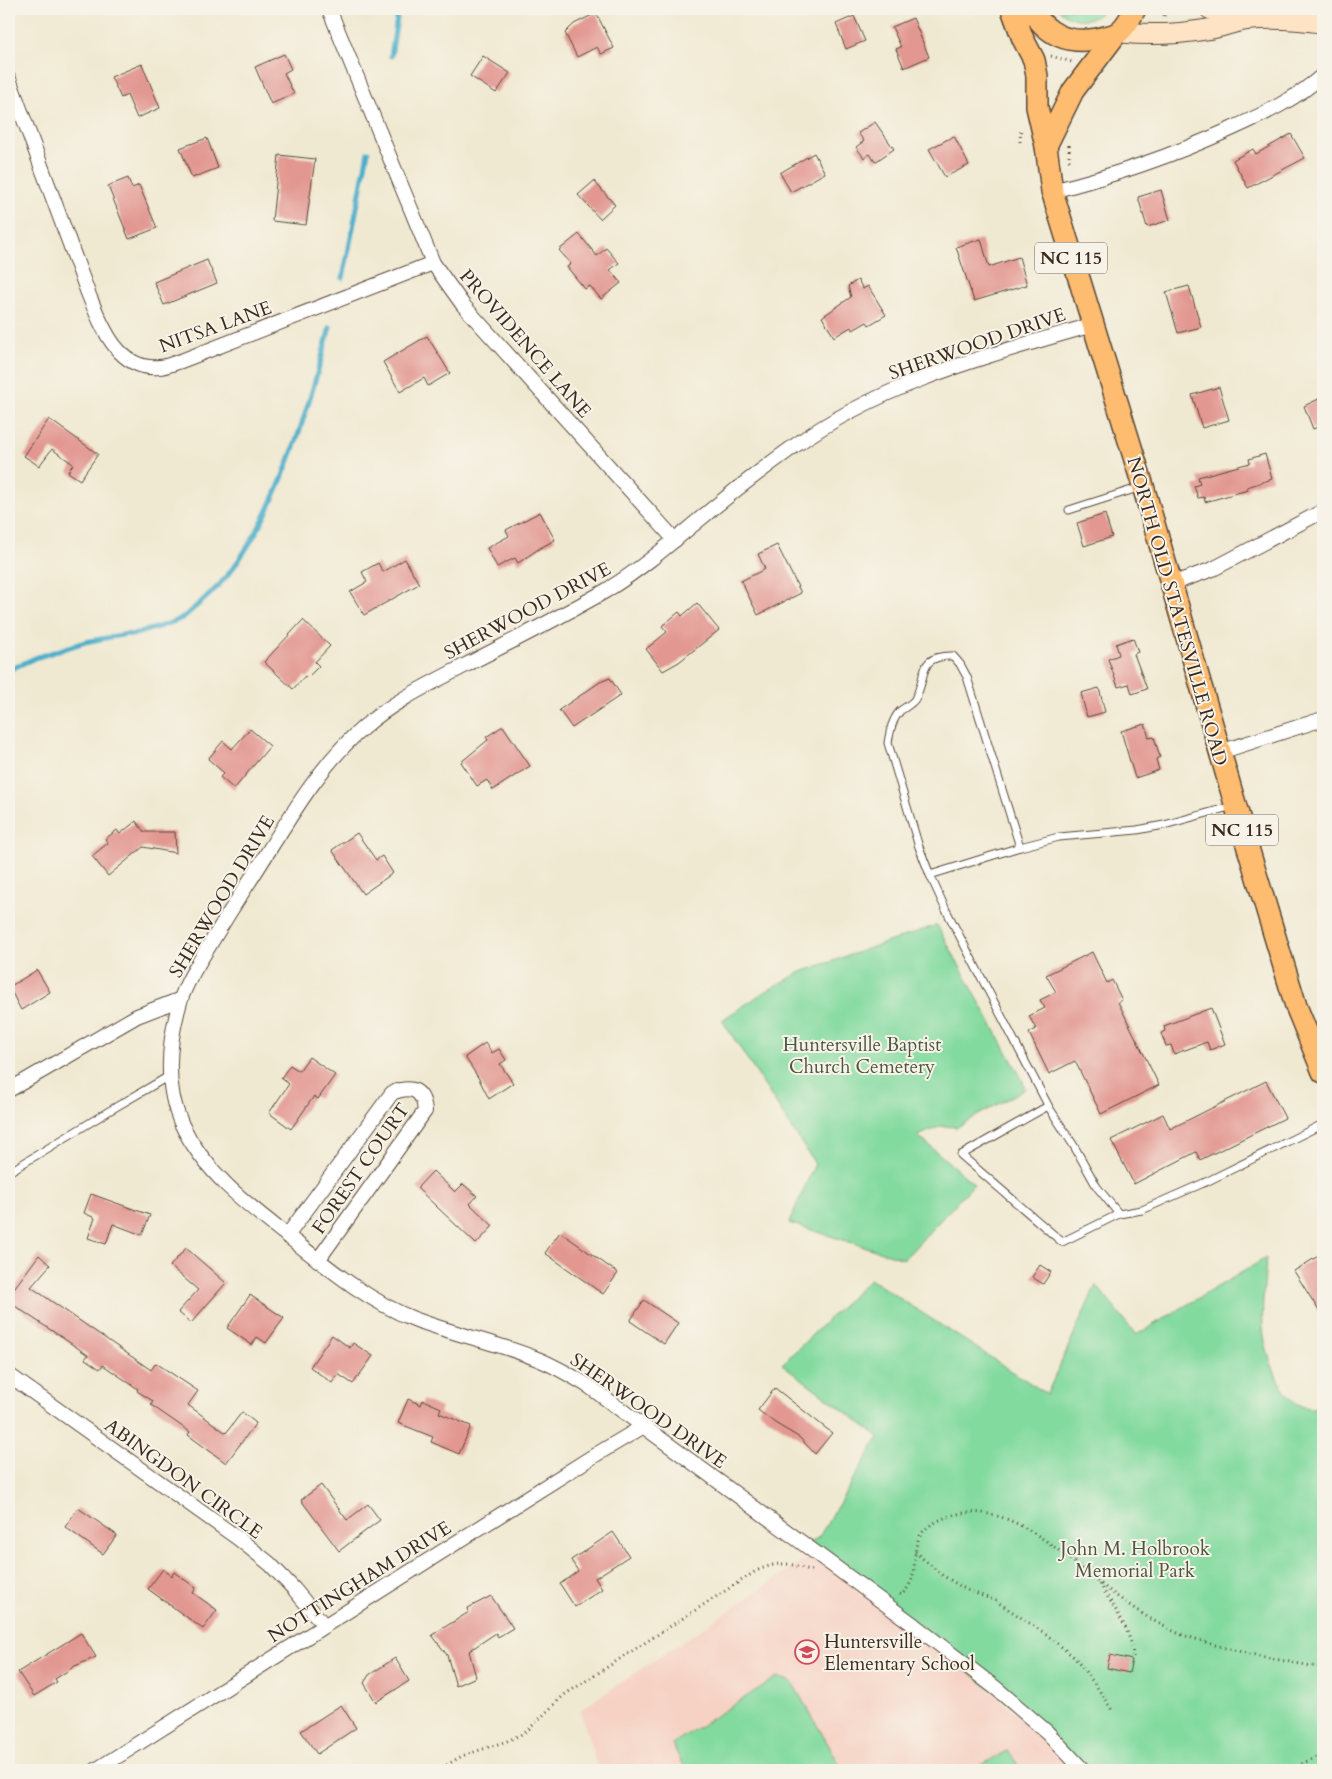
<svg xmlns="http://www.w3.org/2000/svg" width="1332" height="1779" viewBox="0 0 1332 1779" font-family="Cardo,serif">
	<rect width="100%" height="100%" fill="#f7f3e8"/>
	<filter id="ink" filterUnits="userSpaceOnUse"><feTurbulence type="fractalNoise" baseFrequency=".02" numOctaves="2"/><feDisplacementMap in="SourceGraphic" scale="10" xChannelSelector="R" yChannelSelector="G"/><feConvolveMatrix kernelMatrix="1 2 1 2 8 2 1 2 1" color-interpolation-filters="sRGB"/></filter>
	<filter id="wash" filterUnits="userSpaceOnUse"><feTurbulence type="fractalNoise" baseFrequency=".0096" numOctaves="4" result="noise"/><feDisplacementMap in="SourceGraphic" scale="20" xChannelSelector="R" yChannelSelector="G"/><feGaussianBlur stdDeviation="1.12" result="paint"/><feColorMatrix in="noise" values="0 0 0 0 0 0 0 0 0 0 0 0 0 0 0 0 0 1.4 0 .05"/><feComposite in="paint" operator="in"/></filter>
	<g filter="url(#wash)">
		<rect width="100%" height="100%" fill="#f0e9d2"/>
		<polygon fill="#f6d2c4" points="815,1553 914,1625 1083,1770 598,1770 580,1710"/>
		<g fill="#82da9f" stroke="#5e825e">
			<path d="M1058,9H1105C1091,24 1072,22 1058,9Z"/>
			<polygon points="937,925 1022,1079 1025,1089 957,1127 941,1126 918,1136 974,1184 904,1259 789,1223 815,1164 722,1020 763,993 801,972"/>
			<path d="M1266,1258C1265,1283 1260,1311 1264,1336C1268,1359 1283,1409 1312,1408C1315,1408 1320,1407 1323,1406V1770H1083L1047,1732L805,1546L819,1537L879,1437L782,1364L870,1279L1047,1394L1096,1285L1136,1335Z"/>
			<polygon points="777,1677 792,1682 843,1770 686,1770 672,1744"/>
			<polygon points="1008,1750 1021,1770 972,1770"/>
		</g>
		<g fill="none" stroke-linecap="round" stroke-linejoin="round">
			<g stroke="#49aec9" stroke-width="5">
				<polyline points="391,56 397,18 396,9"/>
				<polyline points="343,278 368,152"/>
				<path d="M9,670L35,658L85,642L127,634L132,635C147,630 168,625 182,618C188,614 194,608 200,603C272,544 306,415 330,327"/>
			</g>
		</g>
		<g id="blocks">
			<g fill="#e29791">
				<polygon points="596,13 614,48 601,54 597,47 577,57 565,33 574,24"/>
				<polygon points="854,16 865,41 846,49 836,24"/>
				<polygon points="913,18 929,57 904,68 896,49 901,47 892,27"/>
				<polygon points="284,54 291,69 284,73 294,94 271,104 255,67"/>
				<polygon points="483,56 510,73 496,93 470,76"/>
				<polygon points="142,64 160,108 137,118 127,95 121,98 111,77"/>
				<polygon points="875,122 894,149 875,162 870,154 864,158 856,147 864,141 858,133"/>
				<polygon points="1291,134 1305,158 1248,188 1233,160 1253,149 1256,154"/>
				<polygon points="954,136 969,165 945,177 929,149"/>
				<polygon points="207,138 218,168 192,178 180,148"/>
				<polygon points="814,153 825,173 791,192 780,173"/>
				<polygon points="279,155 315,159 306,225 272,221"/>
				<polygon points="128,178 132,188 139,185 157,228 129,239 108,186"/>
				<polygon points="594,181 615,205 600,219 578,195"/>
				<polygon points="1161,190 1170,220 1147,227 1138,197"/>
				<polygon points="579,234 597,256 606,248 619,263 610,270 621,283 601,299 590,286 585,289 567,267 571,264 559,250"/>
				<polygon points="981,239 989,267 1019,257 1027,285 974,301 956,247"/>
				<polygon points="207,260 217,283 164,305 154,282"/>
				<polygon points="858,280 863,289 868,286 886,315 869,325 867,322 853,330 851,327 834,337 822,317 851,297 848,286"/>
				<polygon points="1189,286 1201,327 1178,333 1166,292"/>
				<polygon points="427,336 450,373 428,386 424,378 400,392 383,362"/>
				<polygon points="1219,387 1229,420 1202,428 1192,395"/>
				<polygon points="1323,397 1323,425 1313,429 1304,406"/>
				<polygon points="49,419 98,454 80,480 68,472 73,464 52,449 39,466 24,456"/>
				<polygon points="1265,454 1272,479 1247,487 1248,490 1205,502 1204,497 1198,498 1194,486 1200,484 1198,477 1250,463 1249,459"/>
				<polygon points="540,512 555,540 540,548 518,563 515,558 497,567 487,548 509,536 506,530"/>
				<polygon points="1105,514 1112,537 1084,546 1077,523"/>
				<polygon points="777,545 801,593 758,615 741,581 765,569 758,554"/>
				<polygon points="405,559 419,584 364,615 350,592 367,582 362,572 378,563 383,572"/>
				<polygon points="697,603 719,630 679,662 663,671 646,649 667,632 662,626 679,612 682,616"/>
				<polygon points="303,620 330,646 315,662 319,666 307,678 305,676 293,689 264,662"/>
				<polygon points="1133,638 1138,652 1134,654 1147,689 1132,694 1129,684 1118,687 1108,659 1119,655 1116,644"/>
				<polygon points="610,678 621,695 572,728 559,710 600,682"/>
				<polygon points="1099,688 1105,712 1087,717 1081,693"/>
				<polygon points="1145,724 1149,738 1154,737 1160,757 1156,759 1159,770 1135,778 1121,731"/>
				<polygon points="503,726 530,766 493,790 487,780 477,786 461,762 488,740 486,737"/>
				<polygon points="250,729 270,746 234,789 220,777 224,773 208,759 223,741 232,749"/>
				<polygon points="136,821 144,832 175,832 176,853 143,847 108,876 92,856 108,843 105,839 117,830 120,834"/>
				<polygon points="357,833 376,860 382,856 393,873 363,894 332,850"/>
				<polygon points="1092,952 1107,983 1112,980 1122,1000 1118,1002 1159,1085 1101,1114 1075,1061 1049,1074 1029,1033 1036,1029 1029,1016 1045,1008 1040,1000 1056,992 1046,975"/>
				<polygon points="37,970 50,992 21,1010 9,987"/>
				<polygon points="1211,1008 1225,1044 1210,1050 1207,1042 1174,1054 1171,1045 1166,1046 1161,1033 1165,1031 1164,1026"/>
				<polygon points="485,1043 492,1053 499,1049 506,1060 500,1064 513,1083 489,1099 479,1079 465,1057"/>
				<polygon points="309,1057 335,1075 318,1099 314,1096 291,1129 269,1113 289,1084 281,1078 290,1065 299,1071"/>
				<polygon points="1266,1081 1285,1118 1200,1160 1196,1152 1134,1184 1111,1140 1163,1114 1170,1129"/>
				<polygon points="433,1171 455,1192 463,1184 477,1196 470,1204 493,1226 476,1244 417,1188"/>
				<polygon points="91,1194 150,1215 142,1235 113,1224 106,1244 88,1238 95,1218 84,1213"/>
				<polygon points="560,1232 618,1273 603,1294 545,1253"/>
				<polygon points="186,1248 226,1283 191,1323 178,1312 198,1290 170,1266"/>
				<polygon points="1323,1253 1323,1317 1294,1271"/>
				<polygon points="39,1255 50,1265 31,1287 151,1370 156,1363 198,1391 188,1405 226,1433 242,1412 256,1423 226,1463 188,1435 190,1432 151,1405 153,1401 137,1391 138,1389 103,1365 100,1369 85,1359 88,1355 9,1302 9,1295"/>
				<polygon points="1040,1265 1051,1272 1043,1284 1032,1277"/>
				<polygon points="250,1295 284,1318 266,1343 257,1337 252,1345 227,1328"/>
				<polygon points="644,1300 678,1323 664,1344 630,1321"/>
				<polygon points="332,1335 350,1348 353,1343 373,1356 353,1384 338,1374 332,1383 310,1367"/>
				<polygon points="775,1388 832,1433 815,1454 800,1438 775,1423 758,1410"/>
				<polygon points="408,1399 421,1405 423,1400 441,1408 439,1413 471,1426 459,1454 431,1442 433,1437 398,1423"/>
				<polygon points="321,1485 347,1520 368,1504 380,1520 339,1551 301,1500"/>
				<polygon points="78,1508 117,1535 103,1554 65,1527"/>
				<polygon points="613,1532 629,1556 595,1578 602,1589 575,1607 560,1584 578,1571 571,1560"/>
				<polygon points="163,1569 172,1576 174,1572 196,1588 193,1593 217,1610 203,1629 148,1589"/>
				<polygon points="491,1596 513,1628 498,1637 496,1633 469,1651 476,1677 456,1686 447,1655 432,1635 469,1612 468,1608"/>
				<polygon points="81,1633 96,1657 75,1666 55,1679 57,1682 34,1696 18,1672"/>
				<polygon points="1110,1655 1132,1660 1129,1673 1107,1668"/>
				<polygon points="395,1658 409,1681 376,1702 364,1683 369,1675"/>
				<polygon points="341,1705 356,1728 317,1754 301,1731"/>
			</g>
		</g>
	</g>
	<g filter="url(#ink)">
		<use href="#blocks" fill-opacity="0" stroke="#564739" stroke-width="1"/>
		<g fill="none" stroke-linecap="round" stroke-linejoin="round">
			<g stroke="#564739" stroke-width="9">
				<g id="lane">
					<polyline points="1069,510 1141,487"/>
					<polyline points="1233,806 1164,825 1137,830 1059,837 1020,847 930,875 946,910 1050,1109 1074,1146 1097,1187 1119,1214 1142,1210 1208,1181 1323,1124"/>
					<path d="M930,875L919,847L888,743C890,731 892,720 900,711C905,707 912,704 915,699C928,676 916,655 953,656L960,664L967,677L1020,847"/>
					<polyline points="1048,1106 961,1155 1062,1242 1119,1214"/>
					<polyline points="9,1172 109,1111 169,1076"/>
				</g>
			</g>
			<g stroke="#564739" stroke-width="16">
				<g id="street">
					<polyline points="329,9 433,263 463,305 675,540"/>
					<path d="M9,79L88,293C101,324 117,371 159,367C166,367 174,363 181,361L433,263"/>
					<path d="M1052,191C1113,176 1174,155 1231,129C1264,114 1296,99 1323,75"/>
					<polyline points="1171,584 1213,569 1323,511"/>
					<polyline points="1220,752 1323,719"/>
					<polyline points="9,1090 137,1016 181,999"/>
					<path d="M287,1236L392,1093C411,1085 423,1089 425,1111L318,1260"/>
					<polyline points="9,1375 239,1539 270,1564 294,1589 324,1625"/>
					<polyline points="96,1770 592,1457 644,1426"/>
					<path d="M1083,1770L1047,1732L997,1689L914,1625L590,1387C572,1376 554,1365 535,1358C495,1342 453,1334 414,1319C370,1302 331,1270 294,1241C252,1208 206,1175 182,1125C164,1086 168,1043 180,1002C186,982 198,964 209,946C221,926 234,905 247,885C281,833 316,767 364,727C394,701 430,684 464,666C512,641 561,617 607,590C641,569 670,544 700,519C730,494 761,470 793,447C883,382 987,356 1092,325"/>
				</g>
			</g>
			<g stroke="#564739" stroke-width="22">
				<g id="secondary">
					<polyline points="1210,9 1245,20"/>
					<path d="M1119,32C1149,36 1180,34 1210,29C1223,27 1235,21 1247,20C1274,17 1297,19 1323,23"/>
				</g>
			</g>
			<g stroke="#564739" stroke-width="24">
				<g id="primary">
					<polyline points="1012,9 1023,39 1034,60 1037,76 1037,107 1046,146 1052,191 1143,486 1245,838 1296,1006 1323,1072"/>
					<path d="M1031,9C1047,35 1067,44 1097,39C1104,37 1115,36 1120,31C1127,25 1131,17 1135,9"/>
					<polyline points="1046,146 1073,91 1116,34"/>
				</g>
			</g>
			<g stroke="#564739" stroke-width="3" stroke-dasharray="1 4" stroke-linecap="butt">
				<polyline points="1164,16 1166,9"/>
				<polyline points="1051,56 1072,62"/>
				<polyline points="1020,142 1021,128"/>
				<polyline points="1069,145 1069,160 1071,163"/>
				<polyline points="915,1552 942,1575 967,1590 996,1601 1046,1634 1075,1658 1097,1687 1112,1710"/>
				<path d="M1100,1584C1113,1607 1134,1633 1133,1660"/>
				<path d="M900,1594L902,1595C906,1590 910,1585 912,1579C918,1557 909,1537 934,1523C993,1490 1048,1542 1091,1576C1118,1598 1148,1620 1180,1634C1188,1637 1197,1639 1205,1642C1244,1654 1284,1661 1323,1668"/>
				<path d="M438,1770L462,1756L507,1741L526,1732L564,1695L756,1571C781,1560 790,1563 815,1572"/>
				<polyline points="1294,1770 1301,1764 1323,1754"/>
			</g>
			<use href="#lane" stroke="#fff" stroke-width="7"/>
			<use href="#street" stroke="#fff" stroke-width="14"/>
			<use href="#secondary" stroke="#fee4c5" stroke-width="20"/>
			<use href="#primary" stroke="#fdbc6f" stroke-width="21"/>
		</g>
	</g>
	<defs>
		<g id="school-ring" transform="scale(1.25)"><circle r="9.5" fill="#f7f3e8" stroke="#d1495b" stroke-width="1.5"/><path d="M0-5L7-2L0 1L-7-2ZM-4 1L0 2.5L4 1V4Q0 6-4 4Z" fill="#d1495b"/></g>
	</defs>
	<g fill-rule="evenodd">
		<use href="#school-ring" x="807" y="1652"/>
	</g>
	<g text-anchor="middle" stroke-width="4" stroke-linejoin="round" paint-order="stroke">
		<g fill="#f7f3e8" stroke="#73665b" stroke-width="1">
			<rect x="1035" y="242.5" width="72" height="31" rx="4"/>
			<rect x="1206" y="814.5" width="72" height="31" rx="4"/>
		</g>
		<g font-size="18" font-weight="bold" fill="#3b2a1e">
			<text x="1071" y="264">NC 115</text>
			<text x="1242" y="836">NC 115</text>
		</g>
		<g font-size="19" fill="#3b2a1e" stroke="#f7f3e8">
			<text transform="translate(215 326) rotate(-20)" y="7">NITSA LANE</text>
			<text transform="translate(526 343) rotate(49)" y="7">PROVIDENCE LANE</text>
			<text transform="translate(977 343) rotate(-19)" y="7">SHERWOOD DRIVE</text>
			<text transform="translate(527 610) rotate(-28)" y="7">SHERWOOD DRIVE</text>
			<text transform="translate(1178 611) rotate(74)" y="7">NORTH OLD STATESVILLE ROAD</text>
			<text transform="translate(221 896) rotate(-59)" y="7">SHERWOOD DRIVE</text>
			<text transform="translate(360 1168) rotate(-55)" y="7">FOREST COURT</text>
			<text transform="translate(649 1410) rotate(35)" y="7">SHERWOOD DRIVE</text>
			<text transform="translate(184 1478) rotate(36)" y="7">ABINGDON CIRCLE</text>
			<text transform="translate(359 1581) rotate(-32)" y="7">NOTTINGHAM DRIVE</text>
		</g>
		<g font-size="19" fill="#4d563e" stroke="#f7f3e8">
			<text x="862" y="1051">Huntersville Baptist<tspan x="862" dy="22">Church Cemetery</tspan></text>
			<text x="1135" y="1555">John M. Holbrook<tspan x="1135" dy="22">Memorial Park</tspan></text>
		</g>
		<g font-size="19" fill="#3b2a1e" stroke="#f7f3e8" text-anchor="start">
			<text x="824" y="1648">Huntersville<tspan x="824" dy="22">Elementary School</tspan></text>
		</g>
	</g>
	<rect width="1332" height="1779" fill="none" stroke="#f7f3e8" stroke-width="30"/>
</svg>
